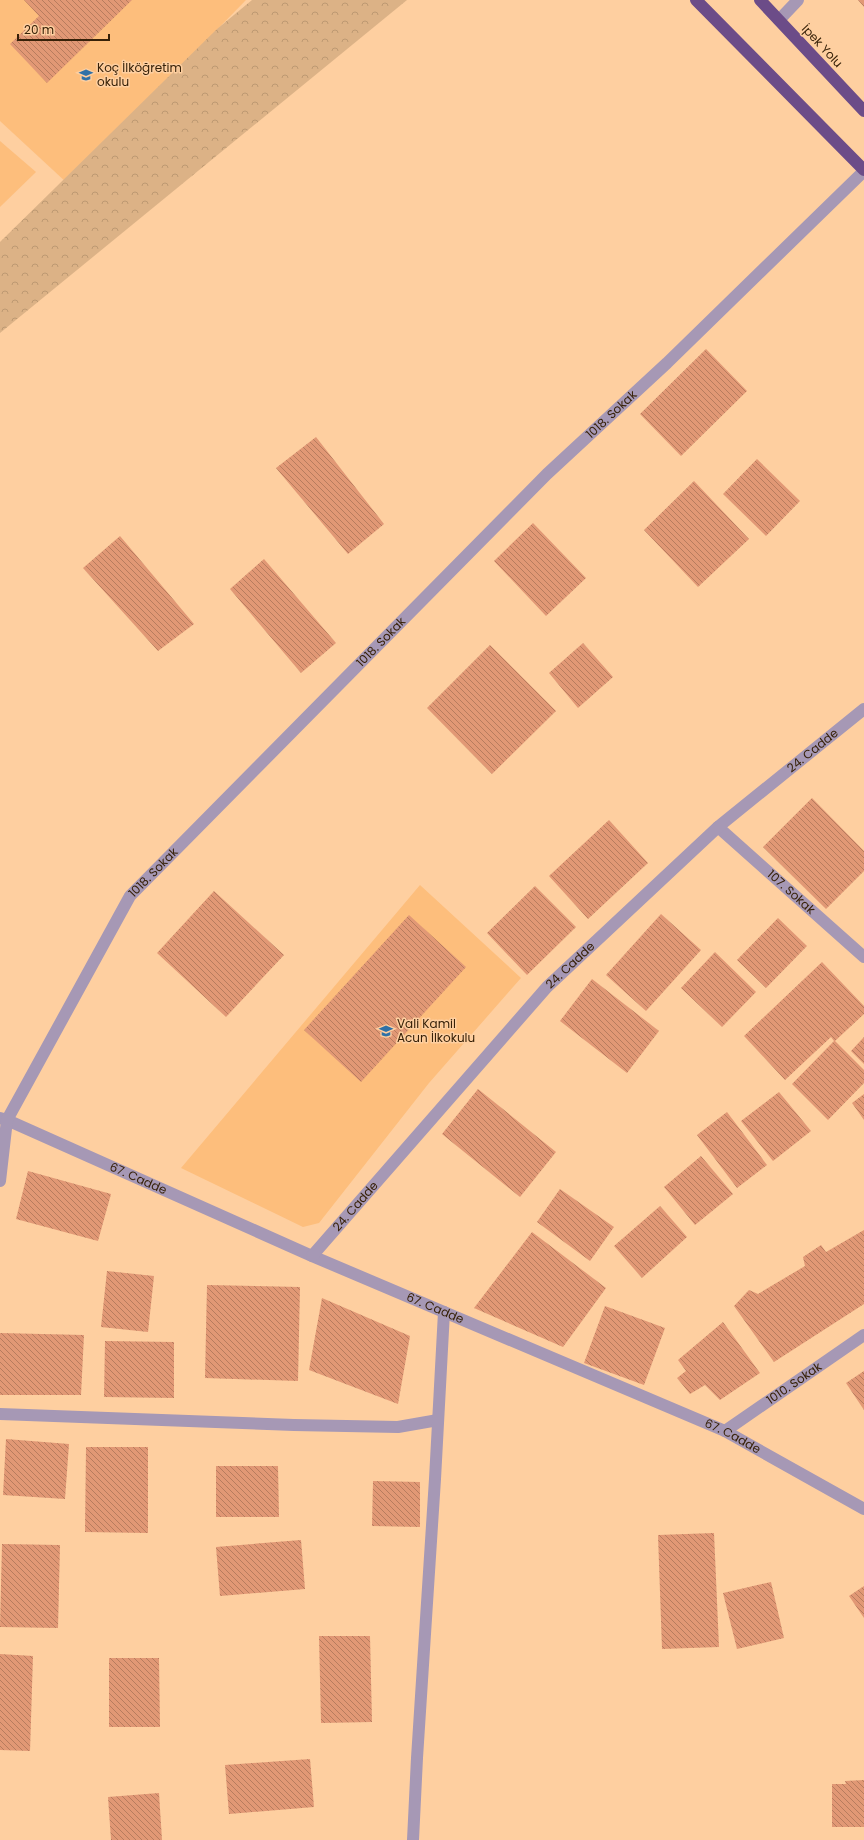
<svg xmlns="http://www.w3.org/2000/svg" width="864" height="1840" viewBox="0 0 864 1840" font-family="Poppins,sans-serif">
	<defs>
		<pattern id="park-crowns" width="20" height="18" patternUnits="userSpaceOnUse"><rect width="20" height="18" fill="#dcb286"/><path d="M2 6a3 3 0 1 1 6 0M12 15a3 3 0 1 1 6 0" fill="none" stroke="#bd9972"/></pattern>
		<pattern id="building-back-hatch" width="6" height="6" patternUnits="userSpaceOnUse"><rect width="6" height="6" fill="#e19875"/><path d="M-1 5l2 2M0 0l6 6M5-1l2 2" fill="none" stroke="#b77c5e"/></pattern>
	</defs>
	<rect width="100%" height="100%" fill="#fecfa0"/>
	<g fill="#fdbe7c">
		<polygon points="0,0 246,0 67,183 0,121"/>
		<polygon points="0,141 36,172 0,207"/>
		<polygon points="420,885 521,978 429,1083 319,1223 303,1227 181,1168"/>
	</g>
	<polygon fill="url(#park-crowns)" points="252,0 407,0 0,333 0,242 217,29"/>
	<g fill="url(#building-back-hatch)">
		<polygon points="24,0 132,0 47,83 10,44 39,16"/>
		<polygon points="858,0 864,0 864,7"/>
		<polygon points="706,349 747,391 681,456 640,414"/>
		<polygon points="316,437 384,524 348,554 276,468"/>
		<polygon points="757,459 800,501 766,536 723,494"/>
		<polygon points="694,481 749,539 698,587 644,530"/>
		<polygon points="533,523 586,578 546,616 494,561"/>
		<polygon points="120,536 194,624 158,651 83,568"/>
		<polygon points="264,559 336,643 301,673 230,589"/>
		<polygon points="583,643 613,677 578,708 549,673"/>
		<polygon points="490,645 556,711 492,774 427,708"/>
		<polygon points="812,798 864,851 864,871 826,909 763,847"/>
		<polygon points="609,820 648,863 588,919 549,876"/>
		<polygon points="535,886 576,927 527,975 487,933"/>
		<polygon points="214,891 284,955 226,1017 157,953"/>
		<polygon points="661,914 701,950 646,1011 606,975"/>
		<polygon points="409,915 466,967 361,1082 304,1030"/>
		<polygon points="778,918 807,946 766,988 737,960"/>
		<polygon points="715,952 756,992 722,1027 681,988"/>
		<polygon points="822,962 864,1006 864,1014 835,1041 864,1070 864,1083 828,1120 792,1084 834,1041 831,1037 785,1080 744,1036"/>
		<polygon points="592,979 659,1031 627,1073 560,1021"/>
		<polygon points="864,1037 864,1064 851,1051"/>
		<polygon points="478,1089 556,1152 520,1197 442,1134"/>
		<polygon points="779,1092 811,1131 773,1161 741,1121"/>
		<polygon points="864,1094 864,1120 852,1103"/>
		<polygon points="727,1112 767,1165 737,1188 697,1135"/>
		<polygon points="701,1156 733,1194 695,1225 664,1187"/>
		<polygon points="28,1171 111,1194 98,1241 16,1219"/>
		<polygon points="560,1189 614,1227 590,1261 537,1222"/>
		<polygon points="660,1206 687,1237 642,1278 614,1246"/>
		<polygon points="864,1230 864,1304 774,1362 734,1306 749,1290 758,1294 805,1266 803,1257 821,1245 826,1252"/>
		<polygon points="532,1232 606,1288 563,1347 474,1308"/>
		<polygon points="107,1271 154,1276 148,1332 101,1327"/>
		<polygon points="207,1285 300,1287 298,1381 205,1378"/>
		<polygon points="322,1298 410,1336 398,1404 309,1370"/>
		<polygon points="605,1306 665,1328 644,1385 584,1363"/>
		<polygon points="723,1322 760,1373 720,1400 705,1385 690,1394 677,1378 686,1371 678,1360"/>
		<polygon points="0,1333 84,1335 81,1395 0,1395"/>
		<polygon points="105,1341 174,1342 174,1398 104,1397"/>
		<polygon points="864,1371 864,1410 846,1383"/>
		<polygon points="6,1439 69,1444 65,1499 3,1495"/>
		<polygon points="86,1447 148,1447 148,1533 85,1532"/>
		<polygon points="216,1466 278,1466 279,1517 216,1517"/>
		<polygon points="373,1481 420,1482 420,1527 372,1526"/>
		<polygon points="714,1533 719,1647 662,1649 658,1535"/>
		<polygon points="301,1540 305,1589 220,1596 216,1547"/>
		<polygon points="2,1544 60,1545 58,1628 0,1627"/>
		<polygon points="771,1582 784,1638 737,1649 723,1593"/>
		<polygon points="864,1586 864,1618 849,1596"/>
		<polygon points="319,1636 370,1636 372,1722 321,1723"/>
		<polygon points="0,1654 33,1656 30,1751 0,1750"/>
		<polygon points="109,1658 159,1658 160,1727 109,1727"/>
		<polygon points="310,1759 314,1807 229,1814 225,1765"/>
		<polygon points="864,1780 864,1827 832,1827 832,1784 846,1784 845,1781"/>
		<polygon points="159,1793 162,1840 111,1840 108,1797"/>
	</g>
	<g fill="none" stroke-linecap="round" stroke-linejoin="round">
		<g stroke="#a698b5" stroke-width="12">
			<polyline points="779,20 798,0"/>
			<path id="s1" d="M718,827L864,957"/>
			<path id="s2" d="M0,1118L7,1120L312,1256L725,1431L864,1509"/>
			<path id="s3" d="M0,1181L7,1120L130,896L547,474L667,363L864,171"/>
			<path id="s4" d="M312,1256L547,987L718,827L864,709"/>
			<polyline points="0,1414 294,1425 398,1427 438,1420"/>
			<path id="s5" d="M725,1431L864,1335"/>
			<polyline points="413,1840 417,1758 435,1479 444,1312"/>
		</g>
		<g stroke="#6c4c88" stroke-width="12">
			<polyline points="696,0 864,170"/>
			<polyline points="760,0 864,111"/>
		</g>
	</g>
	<defs>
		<g id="school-bare" transform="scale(1.08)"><path d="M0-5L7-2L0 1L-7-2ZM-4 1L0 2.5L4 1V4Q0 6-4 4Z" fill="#3071a7" stroke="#fecfa0" stroke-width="2.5" paint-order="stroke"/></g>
	</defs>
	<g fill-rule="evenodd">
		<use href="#school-bare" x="86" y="75"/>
		<use href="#school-bare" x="386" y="1031"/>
	</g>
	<g text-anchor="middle" stroke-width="3" stroke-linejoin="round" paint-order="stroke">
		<g font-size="12" fill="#372108" stroke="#fecfa0">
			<text transform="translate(822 46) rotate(47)" y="4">İpek Yolu</text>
			<text dy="4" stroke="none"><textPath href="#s3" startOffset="998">1018. Sokak</textPath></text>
			<text dy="4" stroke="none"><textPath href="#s3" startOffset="674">1018. Sokak</textPath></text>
			<text dy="4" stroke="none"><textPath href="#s4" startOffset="713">24. Cadde</textPath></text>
			<text dy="4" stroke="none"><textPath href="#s3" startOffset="350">1018. Sokak</textPath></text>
			<text dy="4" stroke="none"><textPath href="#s1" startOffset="98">107. Sokak</textPath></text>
			<text dy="4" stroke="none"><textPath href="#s4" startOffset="389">24. Cadde</textPath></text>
			<text dy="4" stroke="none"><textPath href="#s2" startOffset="151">67. Cadde</textPath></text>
			<text dy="4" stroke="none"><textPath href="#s4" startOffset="66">24. Cadde</textPath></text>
			<text dy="4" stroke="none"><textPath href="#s2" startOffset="475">67. Cadde</textPath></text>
			<text dy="4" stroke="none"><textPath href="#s5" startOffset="84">1010. Sokak</textPath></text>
			<text dy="4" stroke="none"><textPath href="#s2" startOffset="799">67. Cadde</textPath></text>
		</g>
		<g font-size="12" fill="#372108" stroke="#fecfa0" text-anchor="start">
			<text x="97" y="72">Koç İlköğretim<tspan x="97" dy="14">okulu</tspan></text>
			<text x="397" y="1028">Vali Kamil<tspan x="397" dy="14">Acun İlkokulu</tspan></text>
		</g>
	</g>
	<path d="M18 34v6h91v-6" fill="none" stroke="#372108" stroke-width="2"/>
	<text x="24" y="34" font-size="12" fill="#372108" stroke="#fecfa0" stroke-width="3" paint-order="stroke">20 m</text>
</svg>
